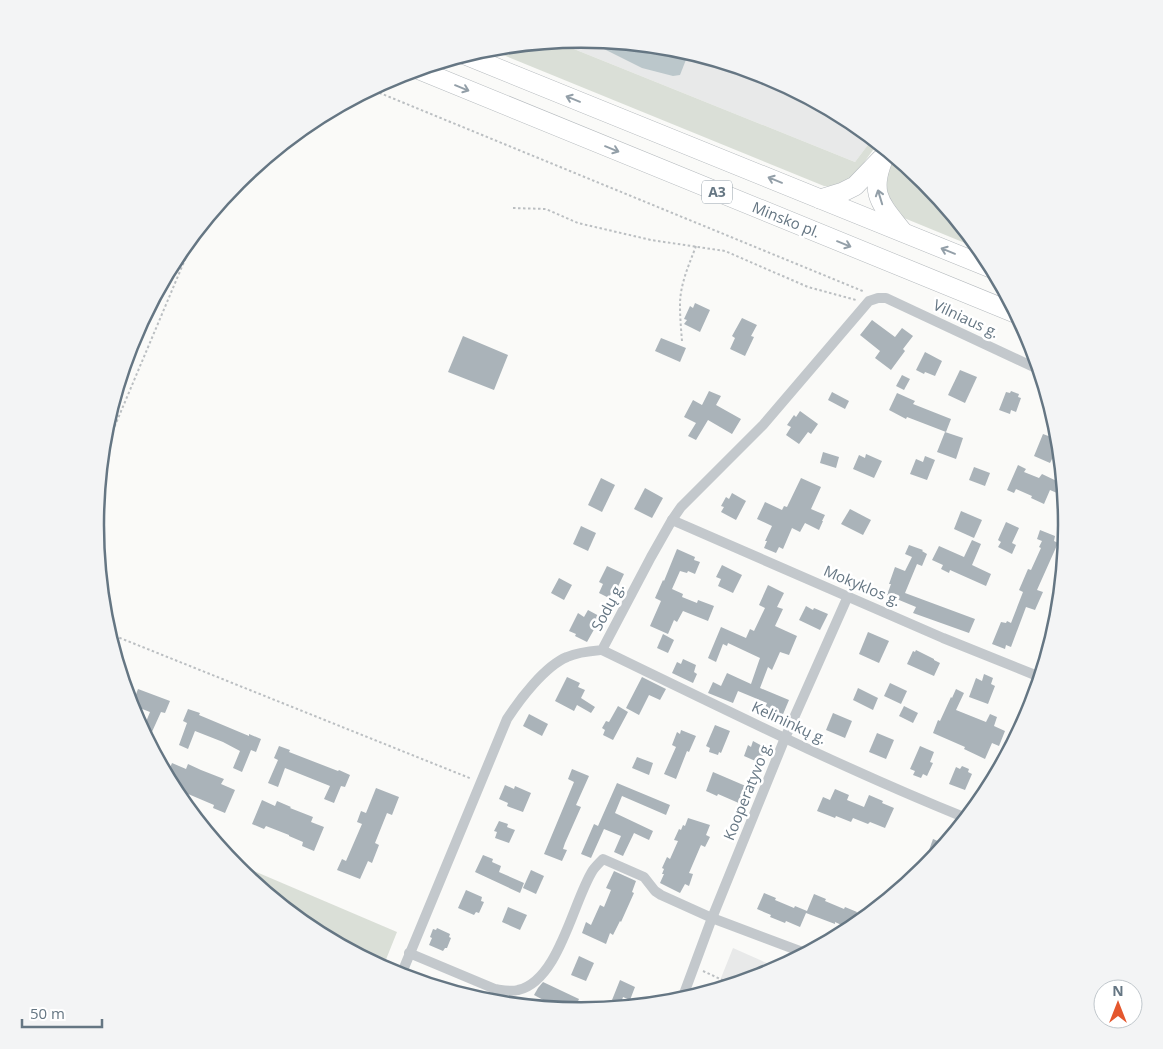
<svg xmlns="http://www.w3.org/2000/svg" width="1163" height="1049" viewBox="0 0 1163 1049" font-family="'Open Sans',sans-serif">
	<rect width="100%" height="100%" fill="#fafaf8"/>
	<g fill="#e8e9e9">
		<polygon points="582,39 677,48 768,76 852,121 873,138 855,162 564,45 566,40"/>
		<polygon points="733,948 778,968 767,973 717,988"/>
	</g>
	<g fill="#dadfd7">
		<polygon points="566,40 564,45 855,162 873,138 878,143 850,182 833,187 824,186 486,48"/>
		<polygon points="893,155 925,181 982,250 904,218 894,210 885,197 883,173"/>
		<polygon points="233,862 397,932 383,967 311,928 238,868"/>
	</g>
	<polygon fill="#bbc7cb" points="598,40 677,48 689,52 680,75 673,76 642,68 602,48"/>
	<g fill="#aab3b9">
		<polygon points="695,303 710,310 700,332 684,324 687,320 684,319 690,306 693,308"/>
		<polygon points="742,318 757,325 751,336 754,337 745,356 730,349 735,338 732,336"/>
		<polygon points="872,320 895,337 902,328 913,336 903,349 905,351 891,370 875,358 880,351 860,335"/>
		<polygon points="463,336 508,355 494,390 448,372"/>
		<polygon points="661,338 686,348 680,362 655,351"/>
		<polygon points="925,352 942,361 935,376 925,372 924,374 916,370"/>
		<polygon points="960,370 977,377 965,403 948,395"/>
		<polygon points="902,375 910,379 904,390 896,386"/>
		<polygon points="709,391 721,396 716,405 741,419 732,434 708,420 696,440 688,436 696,423 684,417 693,400 702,405"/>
		<polygon points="1011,391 1019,394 1018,397 1021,398 1016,412 1011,410 1010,414 999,410 1006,392 1010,393"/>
		<polygon points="832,392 849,401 845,409 828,400"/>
		<polygon points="897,393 915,401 913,404 951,419 946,432 907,417 906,419 889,410"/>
		<polygon points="800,411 818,424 811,434 808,432 799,444 786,435 791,427 787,425 794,415 796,417"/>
		<polygon points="945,432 963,438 956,459 937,452"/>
		<polygon points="1043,434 1059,440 1060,450 1057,449 1050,463 1034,456"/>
		<polygon points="823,452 839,457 836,468 820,463"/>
		<polygon points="866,454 882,461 874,478 853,469 859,455 865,458"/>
		<polygon points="925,456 935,460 927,480 910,474 916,459 923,462"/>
		<polygon points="1018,465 1026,469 1024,472 1039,478 1042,474 1063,484 1064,496 1050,490 1044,504 1031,498 1032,496 1016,489 1014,493 1007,490"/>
		<polygon points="974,467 990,473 985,486 969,480"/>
		<polygon points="601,478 615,485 602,512 588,505"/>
		<polygon points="801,478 821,487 811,509 825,515 822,521 823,521 819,530 805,523 800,532 792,528 783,549 779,547 776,553 764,548 767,541 765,541 772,526 757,519 765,502 782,510 784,506 787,507"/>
		<polygon points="645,488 663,498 652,518 634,509"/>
		<polygon points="732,493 746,501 736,520 721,512 724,507 721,506 726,497 729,499"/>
		<polygon points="850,509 871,520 863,535 841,524"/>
		<polygon points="961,511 982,520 974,538 954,529"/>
		<polygon points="1006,522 1019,528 1012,543 1016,545 1012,554 998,547 1001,542 998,540"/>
		<polygon points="581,526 596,533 588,551 573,544"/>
		<polygon points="1040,530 1055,536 1054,541 1058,543 1037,590 1043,592 1035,610 1026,607 1011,647 1006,645 1005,649 992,644 1001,622 1006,623 1007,621 1011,623 1023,592 1019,590 1028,569 1031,570 1041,548 1039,547 1042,541 1037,539"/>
		<polygon points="972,540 981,544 972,565 991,574 986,586 950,570 949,573 941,569 943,565 932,560 939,546 964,557"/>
		<polygon points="909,545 923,550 922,551 927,554 922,566 917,564 905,593 975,619 969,633 913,613 916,607 887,595 891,584 889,584 895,567 905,571 912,557 905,554"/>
		<polygon points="677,549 695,557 694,560 700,562 695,574 688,571 687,573 680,571 672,589 683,594 682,597 697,603 698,600 714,606 708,621 683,611 677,622 674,620 668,634 650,626 661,601 655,598 663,580 664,581"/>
		<polygon points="722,565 742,575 733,593 718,586 721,579 716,577"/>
		<polygon points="607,566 624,574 616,591 613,589 609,598 599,593 603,584 599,582"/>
		<polygon points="559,578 572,585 564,600 551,593"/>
		<polygon points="768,585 784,593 777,607 783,609 775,626 797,636 789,655 780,652 772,670 768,667 760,688 789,700 781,719 763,712 767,703 738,691 733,703 708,693 713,682 721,686 727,673 751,684 760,658 728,643 727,646 723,644 716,662 708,658 721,627 746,638 750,629 754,631 765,608 759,605"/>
		<polygon points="806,606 813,610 814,608 828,614 820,630 799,620"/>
		<polygon points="588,610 601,617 587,642 575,636 576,634 569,631 578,613 584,617"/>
		<polygon points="868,632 889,641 879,663 859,654"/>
		<polygon points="663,634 674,640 668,653 657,648"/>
		<polygon points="916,650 934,659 934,660 940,663 934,676 907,664 913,651 915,652"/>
		<polygon points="683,659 696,665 694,672 697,674 693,683 672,673 677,662 681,664"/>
		<polygon points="984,674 993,678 991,684 995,686 988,704 969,697 976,678 982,681"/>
		<polygon points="567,677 580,683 578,687 585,690 581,698 595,707 591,713 577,705 574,711 555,701"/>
		<polygon points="642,677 666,689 660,700 649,695 639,715 626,708"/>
		<polygon points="890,683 907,691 901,704 884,696"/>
		<polygon points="858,688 878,698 873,710 853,700"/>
		<polygon points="138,689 170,701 165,713 161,712 151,734 144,731 143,729 150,712 132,705"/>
		<polygon points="956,689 964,693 956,710 986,722 990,714 997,717 994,726 1005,731 999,746 992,743 985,759 964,749 965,747 933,733 938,720 940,721 951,697 952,698"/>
		<polygon points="618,706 628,712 613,740 603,735 605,730 602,728 606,721 609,722"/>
		<polygon points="904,706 918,713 913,723 899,716"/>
		<polygon points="188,709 200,713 199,715 249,736 249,734 261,739 256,752 251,750 242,772 233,768 240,751 223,742 195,731 188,749 179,745 187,723 183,721"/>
		<polygon points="833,713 852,721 845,738 826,730"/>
		<polygon points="529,714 548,724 542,736 523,726"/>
		<polygon points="715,725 730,731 721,753 719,752 718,755 709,752 710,748 706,746"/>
		<polygon points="681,730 696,736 689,752 687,751 676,779 664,774 676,747 672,745 677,732 680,734"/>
		<polygon points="877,733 894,740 886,759 869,752"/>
		<polygon points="753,741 764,747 762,751 764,752 760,763 744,756 748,745 751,747"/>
		<polygon points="279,746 290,750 289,752 338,771 339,770 350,775 345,787 341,786 334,803 324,799 330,786 285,768 278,787 268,783 278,760 274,758"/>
		<polygon points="920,746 934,752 930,762 933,763 927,776 923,774 921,778 913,775 915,771 910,769"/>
		<polygon points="637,757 653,763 649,775 632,768"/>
		<polygon points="172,763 186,769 188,764 201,770 224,779 221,784 235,790 225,813 213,808 214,805 174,788 167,775"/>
		<polygon points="962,766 969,769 968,772 972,774 965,790 949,784 956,767 960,769"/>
		<polygon points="572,769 589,776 576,805 581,807 565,843 563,849 567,850 562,861 544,854 574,782 568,779"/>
		<polygon points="713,772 748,787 741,804 718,794 717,796 706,791"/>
		<polygon points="617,783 670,805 666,815 622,796 615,813 653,831 649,840 634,833 623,856 614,852 621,836 604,829 591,858 581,854 594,824 598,826"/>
		<polygon points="505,785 514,789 515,786 531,793 523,812 507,806 508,803 499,799"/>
		<polygon points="376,788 399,797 392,815 387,813 375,843 379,845 372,863 368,861 360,879 337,870 342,859 346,861 362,824 357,822 361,811 366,813"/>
		<polygon points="835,789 849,795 847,800 864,807 869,795 883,801 882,803 894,808 885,828 870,822 868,824 853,818 851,822 836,816 835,818 817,811 823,797 830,800"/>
		<polygon points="262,800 275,806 277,801 291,807 290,808 313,817 311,822 324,827 314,851 302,846 303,842 289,836 289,835 266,826 264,829 252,824"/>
		<polygon points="688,818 710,825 706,835 710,837 705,847 701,845 689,873 693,874 689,886 685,884 680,893 660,883 664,874 662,874 664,869 662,868 667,857 670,859 678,841 674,840 679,829 681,830 683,825 685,826"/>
		<polygon points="499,821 508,824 507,827 515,830 509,843 495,838 497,832 494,831"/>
		<polygon points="933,839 945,844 935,856 928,853"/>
		<polygon points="483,855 493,859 492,862 501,866 499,872 524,883 520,893 475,872"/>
		<polygon points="531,870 544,876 536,894 523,888"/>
		<polygon points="614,871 636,881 632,892 634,893 621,922 620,921 613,935 610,933 606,944 582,933 586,922 591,925 600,905 604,907 611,890 606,888"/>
		<polygon points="466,890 482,897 481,901 484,902 479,913 476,912 474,915 458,908"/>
		<polygon points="764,893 776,898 775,900 794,908 795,906 807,911 814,894 826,899 825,901 844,909 845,907 857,912 850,929 835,922 835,924 806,913 800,927 786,921 785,923 770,917 771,915 757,909"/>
		<polygon points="508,907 527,915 520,930 502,922"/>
		<polygon points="437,928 450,934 449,937 451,938 447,948 445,948 443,951 429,945 432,938 430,937 433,929 436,930"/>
		<polygon points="579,956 594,963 586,981 571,975"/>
		<polygon points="620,980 635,987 630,1000 623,997 621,1003 612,1000"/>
		<polygon points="543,982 579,999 574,1010 558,1008 534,995 538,988"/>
	</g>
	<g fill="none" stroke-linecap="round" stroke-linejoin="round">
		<g stroke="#b4b9bd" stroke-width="20">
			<g id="highway">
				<polyline points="465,55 993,269"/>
				<polyline points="417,69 1017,314"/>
				<path d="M885,155C868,193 880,203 903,232"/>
				<polyline points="820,199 843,192 855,186 881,159"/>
			</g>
		</g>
		<g stroke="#bbbfc2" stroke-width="2" stroke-dasharray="2.5 2.5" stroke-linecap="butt">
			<polyline points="370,89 865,292"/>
			<polyline points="513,208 546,209 578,223 651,240 725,251 808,287 856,300"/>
			<path d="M682,341C681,329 680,317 680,305C680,284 689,265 696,246"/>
			<polyline points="103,454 197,231"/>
			<polyline points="110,634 472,779"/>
			<polyline points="703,971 731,984"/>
		</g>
		<g stroke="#c3c8cc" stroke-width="10">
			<polyline points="672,520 943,638 1040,677"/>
			<path d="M602,650C722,708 842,768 966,818"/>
			<path d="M409,953L495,989C502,990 510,992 518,990C559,981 573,901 593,870C596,866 600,862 603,859L644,877L655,891L661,895L712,918L805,953"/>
			<path d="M401,975L507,719C520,699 545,666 567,657C578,652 591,651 602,650L651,557L672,520L681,507L763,425L869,301L878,298H886L1040,370"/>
			<polyline points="682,999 712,918 785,738 848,596"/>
		</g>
		<use href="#highway" stroke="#fff" stroke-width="19"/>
	</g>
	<defs><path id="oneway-shaft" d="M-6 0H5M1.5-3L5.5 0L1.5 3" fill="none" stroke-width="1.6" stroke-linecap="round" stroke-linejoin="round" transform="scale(1.25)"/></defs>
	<g stroke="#939fa8">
		<use href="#oneway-shaft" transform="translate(462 88) rotate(22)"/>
		<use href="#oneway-shaft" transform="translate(573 99) rotate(-158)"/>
		<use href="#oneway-shaft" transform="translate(612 149) rotate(22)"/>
		<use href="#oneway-shaft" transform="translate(775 180) rotate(-158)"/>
		<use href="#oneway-shaft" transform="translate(880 197) rotate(-107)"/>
		<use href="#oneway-shaft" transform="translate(844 244) rotate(22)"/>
		<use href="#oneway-shaft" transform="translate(948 251) rotate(-158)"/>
	</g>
	<g text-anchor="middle" stroke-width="5" stroke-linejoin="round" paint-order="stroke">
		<rect fill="#fff" stroke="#939fa8" stroke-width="1" x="702" y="180.5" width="30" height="23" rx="4"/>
		<g font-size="14" font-weight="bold" fill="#657683">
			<text x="717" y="197">A3</text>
		</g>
		<g font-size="15" fill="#657683" stroke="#fff">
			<text transform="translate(786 220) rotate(22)" y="5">Minsko pl.</text>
			<text transform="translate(966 319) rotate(25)" y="5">Vilniaus g.</text>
			<text transform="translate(862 586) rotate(23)" y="5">Mokyklos g.</text>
			<text transform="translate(608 607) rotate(-62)" y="5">Sodų g.</text>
			<text transform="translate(789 723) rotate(25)" y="5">Kelininkų g.</text>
			<text transform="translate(748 791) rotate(-68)" y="5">Kooperatyvo g.</text>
		</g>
	</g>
	<path d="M0 0H1163V1049H0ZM104 525a477 477 0 1 1 954 0a477 477 0 1 1-954 0Z" fill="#f3f4f5" fill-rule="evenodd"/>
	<path fill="none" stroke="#657683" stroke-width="2.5" d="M104 525a477 477 0 1 1 954 0a477 477 0 1 1-954 0Z"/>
	<g transform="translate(1118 1004)"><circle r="24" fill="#ffffff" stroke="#c1c8cd"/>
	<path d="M0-4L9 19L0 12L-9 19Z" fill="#e4572e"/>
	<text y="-8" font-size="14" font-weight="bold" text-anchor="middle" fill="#657683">N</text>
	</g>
	<path d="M22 1019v8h80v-8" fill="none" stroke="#657683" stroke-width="2.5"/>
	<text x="30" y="1019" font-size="15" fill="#657683" stroke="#ffffff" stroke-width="4" paint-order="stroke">50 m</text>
</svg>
